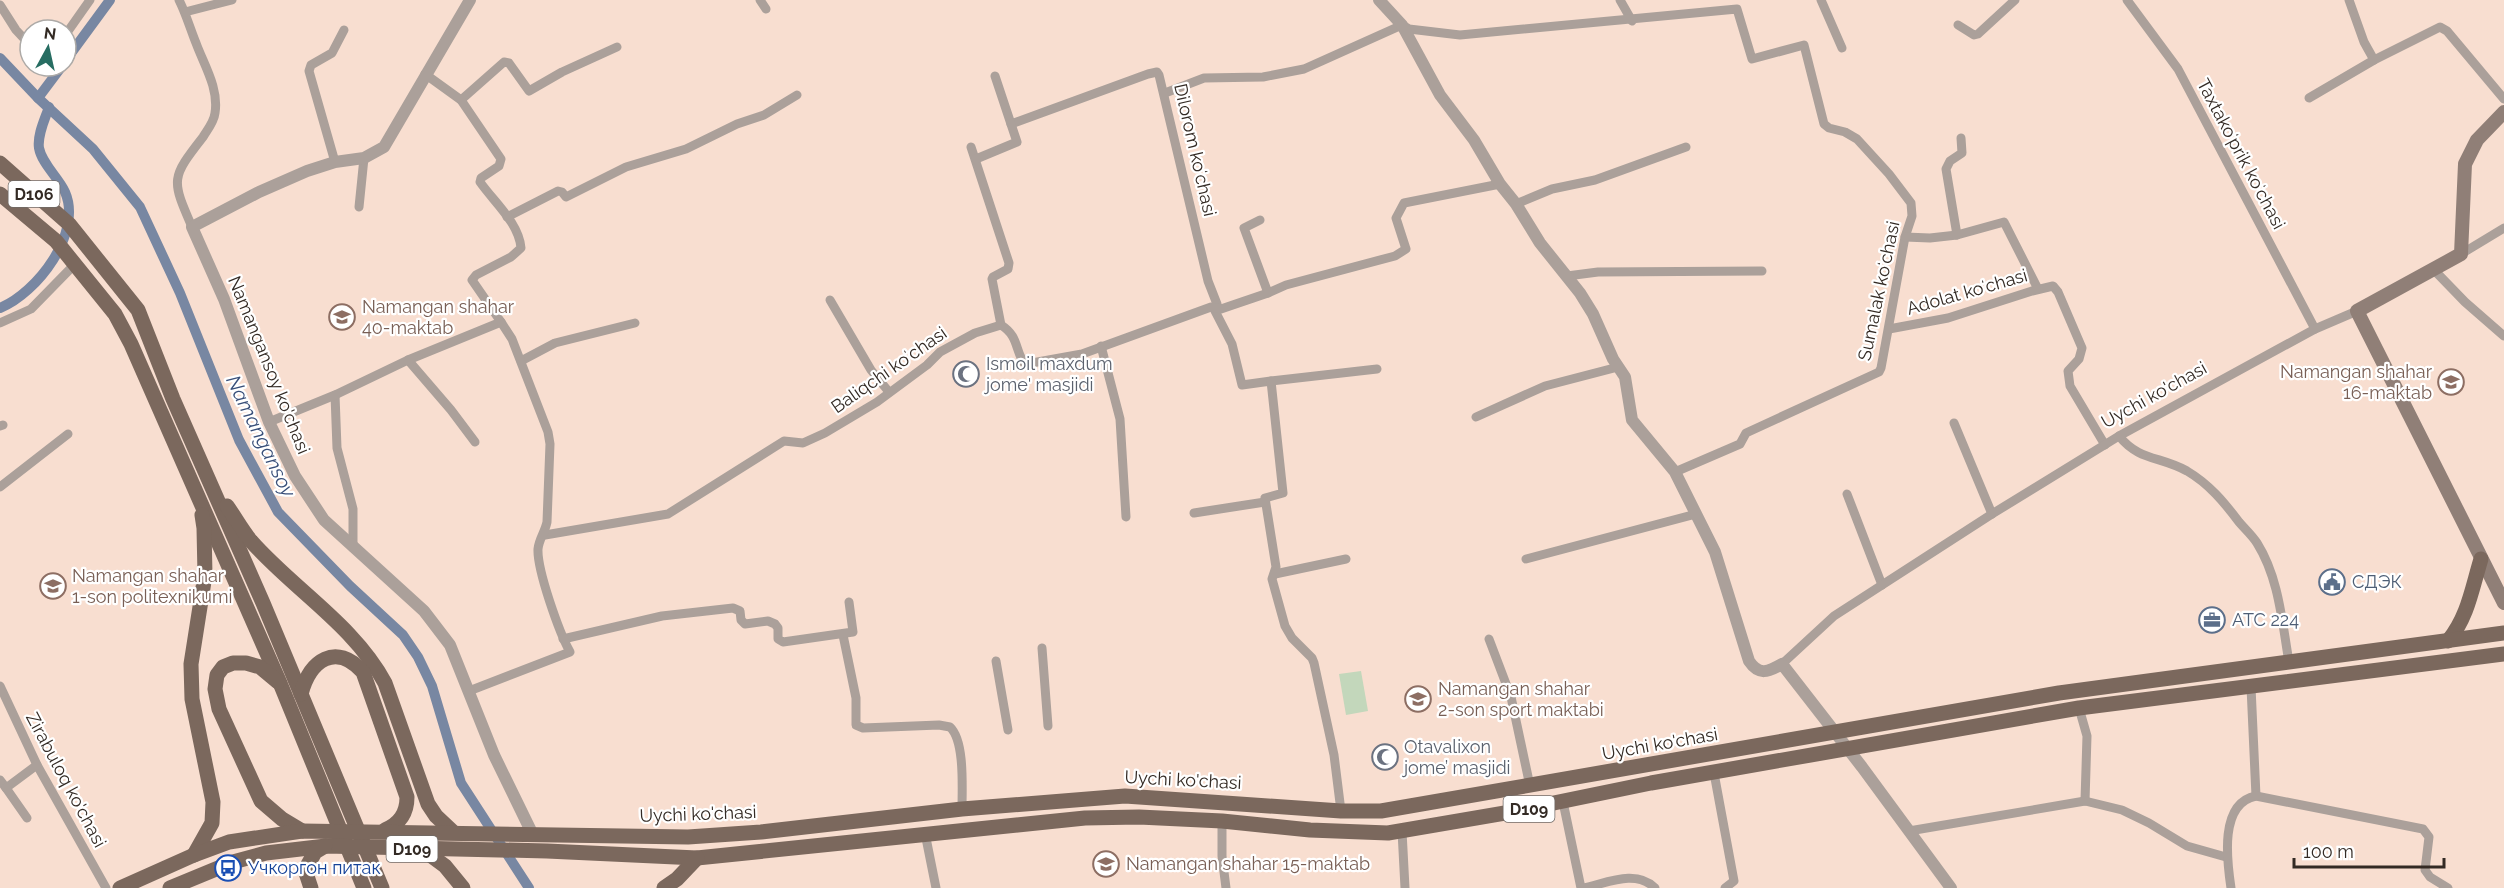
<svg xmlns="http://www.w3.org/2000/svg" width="2504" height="888" viewBox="0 0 2504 888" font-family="Raleway,sans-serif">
	<rect width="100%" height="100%" fill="#f8ded0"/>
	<polygon fill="#c3d7bb" points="1361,671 1368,711 1346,715 1339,674"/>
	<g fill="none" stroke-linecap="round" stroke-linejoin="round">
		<g stroke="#7887a2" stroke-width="10">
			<polyline points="0,58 38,98 93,149 140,207 180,293 239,440 278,512 350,586 403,635 418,657 432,686 461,783 529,888"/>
			<polyline points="66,60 110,0"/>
			<polyline points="38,98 62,66"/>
			<path d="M0,308C37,293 83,233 65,192C58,177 42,164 39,148C37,135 45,119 49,107"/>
		</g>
		<g stroke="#aba09a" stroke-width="9">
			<path d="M179,0C186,14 190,28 196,43C204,65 219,88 215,113C214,122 208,129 203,137C171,178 171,179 192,227"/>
			<polyline points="760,0 766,9"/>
			<polyline points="1620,0 1632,21"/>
			<polyline points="1821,0 1842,48"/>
			<polyline points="2127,0 2178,69 2315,329"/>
			<polyline points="2349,0 2364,42 2374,60 2440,27 2447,31 2504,99"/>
			<polyline points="0,5 16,30 30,45"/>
			<polyline points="185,12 232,0"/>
			<polyline points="1958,25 1974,35 1978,34 2015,0"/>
			<polyline points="66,34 90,0"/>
			<polyline points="1165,93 1204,78 1263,77 1304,69 1402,25 1409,29 1460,35 1737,9 1752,59 1804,45 1824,124 1829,128 1845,132 1857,139 1889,174 1911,203 1912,216 1905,237 1881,368 1879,372 1746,433 1740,444 1675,472"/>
			<polyline points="2309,98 2374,60"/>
			<polyline points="461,100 504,62 509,63 529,91 562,72 617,47"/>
			<polyline points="1011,124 1148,74 1157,72 1159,75 1208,281 1217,304 1215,311 1232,344 1242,385 1271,381 1283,493 1265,498 1276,567 1272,579 1285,626 1292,638 1312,658 1314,663 1334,755 1341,811"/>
			<polyline points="971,147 1009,263 1008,269 993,277 992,279 1001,325"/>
			<polyline points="976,159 1017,142 995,76"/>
			<polyline points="335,162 309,71 311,65 332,53 344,30"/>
			<polyline points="1516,204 1552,189 1595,180 1686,147"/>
			<polyline points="359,207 364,158"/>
			<polyline points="507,217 558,191 562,192 566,197 626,167 686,149 737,124 764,115 797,95"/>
			<polyline points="1260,220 1244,228 1268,293"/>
			<polyline points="1957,235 1946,169 1950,161 1962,153 1961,138"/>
			<polyline points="1905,237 1930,238 1957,235 2004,222 2038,289"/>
			<polyline points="2461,254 2504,228"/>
			<polyline points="2435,271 2465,302 2504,336"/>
			<polyline points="1567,276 1598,272 1762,271"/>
			<polyline points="830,300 871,370 889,392"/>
			<polyline points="0,323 31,309 75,264"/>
			<polyline points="1889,329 1948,318 2032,291 2053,286 2058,292 2082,348 2079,359 2068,371 2070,386 2105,445"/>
			<polyline points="1101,346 1120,419 1126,517"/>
			<polyline points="408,360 451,410 475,442"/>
			<polyline points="521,361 555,343 635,323"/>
			<polyline points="1271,381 1377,369"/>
			<polyline points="335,395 337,448 353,509 353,548"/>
			<polyline points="1476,417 1545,386 1618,367"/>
			<path d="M269,422L335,395L408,360L501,322L472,280L476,275L511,257L521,248C519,223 494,202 480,182L481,178L499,166L501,159L461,100L425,74"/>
			<polyline points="1954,423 1992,514"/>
			<polyline points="0,426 3,425"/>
			<path d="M2119,436C2139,461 2160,456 2187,471C2209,484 2224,502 2239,522C2245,529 2252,535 2257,543C2279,578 2282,622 2289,662"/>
			<polyline points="0,487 68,434"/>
			<polyline points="1847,494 1882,585"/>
			<polyline points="1194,513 1265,502"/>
			<path d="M545,535L668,514L784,441L803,443L825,433L877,402L927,365L940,352L975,333L1001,325C1020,337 1014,351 1026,366L1032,363L1082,354L1211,307L1221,309L1268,293L1286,285L1395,256L1406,249L1396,218L1404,203L1500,184"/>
			<polyline points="1526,559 1696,514"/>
			<polyline points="1275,574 1346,559"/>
			<path d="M843,635L856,698V725L863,728L939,725L950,727C965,741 962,788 962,809"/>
			<polyline points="563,639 662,616 733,608 740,611 741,620 745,624 768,621 775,624 778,628 778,639 783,642 853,632 849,602"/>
			<polyline points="1489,639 1511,697 1530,786"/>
			<polyline points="1042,648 1048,726"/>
			<polyline points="996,661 1008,730"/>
			<polyline points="1782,664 1834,616 1992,514 2119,436 2315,329 2357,311"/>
			<polyline points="0,686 37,765 106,888"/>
			<polyline points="2251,687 2256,796"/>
			<path d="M469,691L570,652C559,632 537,570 538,549C539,539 545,532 547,522L550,444L548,432L512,339L501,322"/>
			<polyline points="2079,708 2087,736 2085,801"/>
			<polyline points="1714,773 1734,881 1725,888"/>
			<polyline points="0,780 6,788 37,765"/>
			<polyline points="6,788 27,818"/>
			<polyline points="1563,802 1581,888"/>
			<polyline points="1222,821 1222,856 1226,888"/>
			<polyline points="1402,831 1405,888"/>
			<polyline points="1909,831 2085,801 2122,810 2149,823 2187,846 2226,857"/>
			<polyline points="925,833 936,888"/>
			<path d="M1584,888C1607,883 1636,869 1655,888"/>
			<path d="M2231,888C2227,861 2219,803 2256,796L2423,829L2429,837L2425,870L2430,877L2448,888"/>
		</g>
		<g stroke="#aba09a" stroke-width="12">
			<polyline points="470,0 384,147 364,158 335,162 307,171 259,192 192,227 224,299 269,422 295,476 324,520 424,611 450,645 494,755 532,833"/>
			<path d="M1379,0L1402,25L1440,95L1474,140L1500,184L1516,204L1540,243L1580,293L1593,314L1613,359L1625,377L1632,420L1675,472L1715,552L1749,661C1759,676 1768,672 1782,664L1862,767L1951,888"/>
		</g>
		<polyline stroke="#907f77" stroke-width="14" points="2504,112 2477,140 2465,164 2461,254 2357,311 2504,603"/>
		<g stroke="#7b685d" stroke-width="15">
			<polyline points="0,163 69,224 138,310 173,399 263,603 382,888"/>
			<polyline points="0,194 56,241 115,314 131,344 280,683 364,888"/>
			<path d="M227,506C235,517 242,530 251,541C293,589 354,625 385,683L428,804L436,816L453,832"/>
			<path d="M2448,641C2468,617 2472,588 2481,559"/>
			<polyline points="278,682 260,667 246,663 233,663 223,667 217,675 215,689 219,709 261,801 282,819 302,831"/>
			<path d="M301,694C310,660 336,642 363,672L407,797C407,814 399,824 385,830"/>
			<polyline points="422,849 445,866 463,888"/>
			<polyline points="194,855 212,823 213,802 192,699 191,664 205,575 204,528 202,515"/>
			<polyline points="120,888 194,855 229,842 302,831 688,837 761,832 962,809 1125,796 1341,811 1381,811 2059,693 2504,633"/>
			<polyline points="170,888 233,862 266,853 326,846 547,851 697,858 1085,818 1139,817 1222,821 1310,830 1388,833 1505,813 1651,783 2079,708 2504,654"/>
			<polyline points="311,888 305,870 315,852 325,846"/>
			<polyline points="664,888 677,879 697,858"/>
		</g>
	</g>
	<defs>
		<g id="school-ring" transform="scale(1.35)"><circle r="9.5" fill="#fff" stroke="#8d6e63" stroke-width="1.5"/><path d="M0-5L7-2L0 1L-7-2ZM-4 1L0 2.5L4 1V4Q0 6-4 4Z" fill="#8d6e63"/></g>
		<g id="mosque-ring" transform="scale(1.35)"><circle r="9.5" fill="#fff" stroke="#6b7280" stroke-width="1.5"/><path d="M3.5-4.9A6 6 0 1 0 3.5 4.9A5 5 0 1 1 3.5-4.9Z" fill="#6b7280"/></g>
		<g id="civic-ring" transform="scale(1.35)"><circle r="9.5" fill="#fff" stroke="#5c6f8a" stroke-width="1.5"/><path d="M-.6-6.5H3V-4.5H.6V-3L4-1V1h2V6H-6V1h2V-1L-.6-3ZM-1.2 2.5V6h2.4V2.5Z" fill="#5c6f8a"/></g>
		<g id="university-ring" transform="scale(1.35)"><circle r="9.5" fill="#fff" stroke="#8d6e63" stroke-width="1.5"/><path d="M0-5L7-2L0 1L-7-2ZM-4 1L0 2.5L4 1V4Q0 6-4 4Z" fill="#8d6e63"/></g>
		<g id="office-ring" transform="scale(1.35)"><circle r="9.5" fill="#fff" stroke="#5c6f8a" stroke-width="1.5"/><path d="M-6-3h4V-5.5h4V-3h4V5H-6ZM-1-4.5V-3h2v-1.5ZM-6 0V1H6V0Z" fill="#5c6f8a"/></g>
		<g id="bus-ring" transform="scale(1.35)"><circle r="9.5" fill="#fff" stroke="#1a4fb4" stroke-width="1.5"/><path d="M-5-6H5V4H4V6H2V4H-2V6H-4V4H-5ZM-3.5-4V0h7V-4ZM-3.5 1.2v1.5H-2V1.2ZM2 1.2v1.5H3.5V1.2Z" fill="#1a4fb4"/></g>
	</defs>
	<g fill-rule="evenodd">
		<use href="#school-ring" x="342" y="317"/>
		<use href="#mosque-ring" x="966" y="374"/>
		<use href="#school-ring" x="2451" y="382"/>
		<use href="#civic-ring" x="2332" y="582"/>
		<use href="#university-ring" x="53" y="586"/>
		<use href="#office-ring" x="2212" y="620"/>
		<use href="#school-ring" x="1418" y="699"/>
		<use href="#mosque-ring" x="1385" y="757"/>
		<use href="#school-ring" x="1106" y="864"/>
		<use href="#bus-ring" x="228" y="868"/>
	</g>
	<g text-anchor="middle" stroke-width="4.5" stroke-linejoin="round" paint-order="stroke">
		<g fill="#fff" stroke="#706a66" stroke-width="1.5">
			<rect x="8.5" y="181" width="51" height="26" rx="4.5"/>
			<rect x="1503.5" y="796" width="51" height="26" rx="4.5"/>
			<rect x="386.5" y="836" width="51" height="26" rx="4.5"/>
		</g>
		<g font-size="16" font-weight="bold" fill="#332a24">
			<text x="34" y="200">D106</text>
			<text x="1529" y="815">D109</text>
			<text x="412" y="855">D109</text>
		</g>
		<g font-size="18" fill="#332a24" stroke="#fff">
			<text transform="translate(1195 150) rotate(77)" y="6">Dilorom koʻchasi</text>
			<text transform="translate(2241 154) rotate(62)" y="6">Taxtakoʻprik koʻchasi</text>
			<text transform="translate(1879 291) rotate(-78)" y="6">Sumalak koʻchasi</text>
			<text transform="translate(1967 292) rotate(-16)" y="6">Adolat koʻchasi</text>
			<text transform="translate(269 365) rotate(68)" y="6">Namangansoy ko'chasi</text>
			<text transform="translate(889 370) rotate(-35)" y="6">Baliqchi koʻchasi</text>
			<text transform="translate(2154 395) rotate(-29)" y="6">Uychi ko'chasi</text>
			<text transform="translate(1660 744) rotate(-10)" y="6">Uychi ko'chasi</text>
			<text transform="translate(66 780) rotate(62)" y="6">Zirabuloq ko'chasi</text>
			<text transform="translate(1183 780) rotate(3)" y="6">Uychi ko'chasi</text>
			<text transform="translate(698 814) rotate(-2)" y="6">Uychi ko'chasi</text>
		</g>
		<g font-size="18" fill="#785e54" stroke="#fff" text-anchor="start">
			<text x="362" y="313">Namangan shahar<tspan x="362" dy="21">40-maktab</tspan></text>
			<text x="2432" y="378" text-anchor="end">Namangan shahar<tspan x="2432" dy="21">16-maktab</tspan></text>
			<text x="72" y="582">Namangan shahar<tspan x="72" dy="21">1-son politexnikumi</tspan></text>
			<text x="1438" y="695">Namangan shahar<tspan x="1438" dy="21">2-son sport maktabi</tspan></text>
			<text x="1126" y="870">Namangan shahar 15-maktab</text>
		</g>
		<g font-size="18" fill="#5b616d" stroke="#fff" text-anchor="start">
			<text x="986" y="370">Ismoil maxdum<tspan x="986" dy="21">jome' masjidi</tspan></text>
			<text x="1404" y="753">Otavalixon<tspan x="1404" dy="21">jome’ masjidi</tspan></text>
		</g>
		<g font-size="18" fill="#4e5e75" stroke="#fff" text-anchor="start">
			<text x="2352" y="588">СДЭК</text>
			<text x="2232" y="626">ATC 224</text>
		</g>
		<g font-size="18" fill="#164399" stroke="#fff" text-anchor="start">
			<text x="248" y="874">Учкоргон питак</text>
		</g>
		<g font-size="20" font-style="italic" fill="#394f79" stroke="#fff">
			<text transform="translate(261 436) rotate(64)" y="7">Namangansoy</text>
		</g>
	</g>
	<g transform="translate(48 48) rotate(8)"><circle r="28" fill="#ffffff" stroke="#adaaa7" stroke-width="1.5"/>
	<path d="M0-4.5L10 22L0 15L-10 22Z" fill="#276d62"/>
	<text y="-9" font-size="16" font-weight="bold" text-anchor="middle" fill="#332a24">N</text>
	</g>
	<path d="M2294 858v9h150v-9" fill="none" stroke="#332a24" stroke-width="3"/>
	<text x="2303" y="858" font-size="18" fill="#332a24" stroke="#ffffff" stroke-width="4.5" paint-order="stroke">100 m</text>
</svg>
